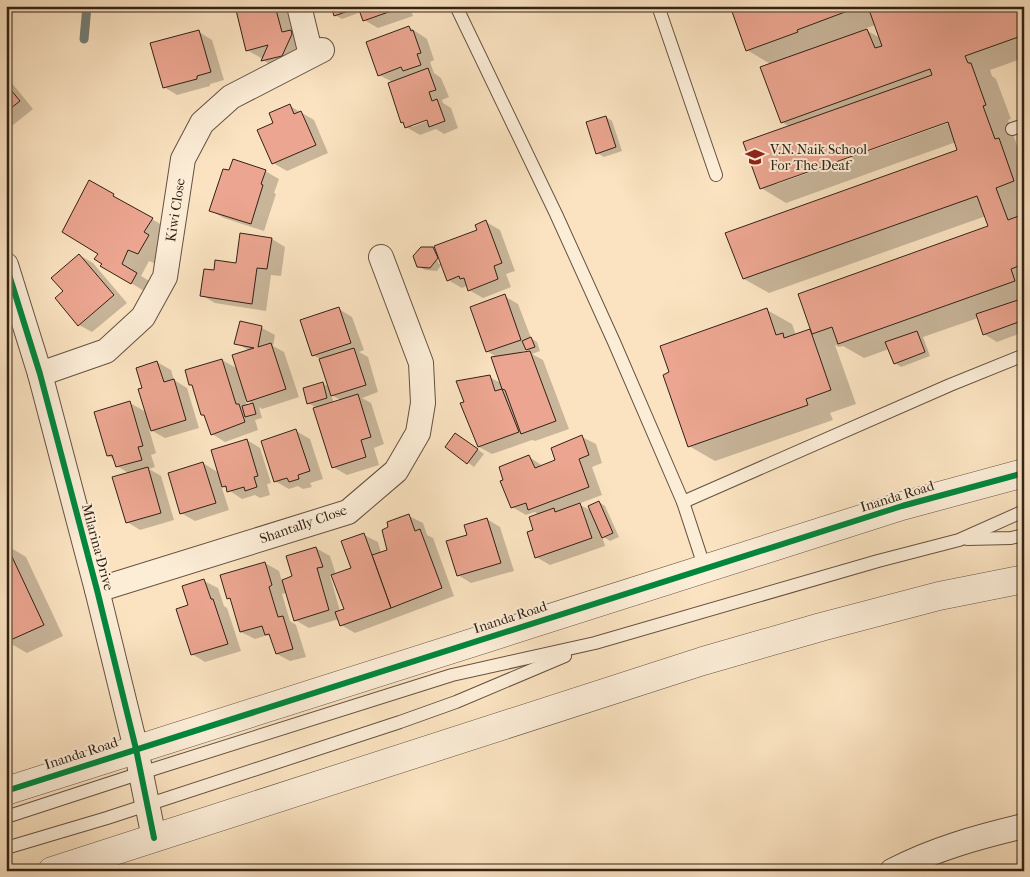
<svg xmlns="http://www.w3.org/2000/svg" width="1030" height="877" viewBox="0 0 1030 877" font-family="'IM FELL French Canon',serif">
	<rect width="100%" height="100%" fill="#fbe3c1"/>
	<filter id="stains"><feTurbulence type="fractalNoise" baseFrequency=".004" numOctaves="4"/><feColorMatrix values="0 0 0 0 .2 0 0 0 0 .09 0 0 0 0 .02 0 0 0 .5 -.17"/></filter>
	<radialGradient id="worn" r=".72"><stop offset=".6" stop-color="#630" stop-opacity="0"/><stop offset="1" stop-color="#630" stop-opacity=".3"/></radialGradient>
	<g fill="#0003" fill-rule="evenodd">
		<polygon points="236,6 295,6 296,12 288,14 293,33 304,39 295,63 276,68 263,60 264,57 261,58 247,50"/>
		<polygon points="332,6 409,6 413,16 378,28 364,20 361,12 342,19 335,15"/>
		<path d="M731,6H1024V58L990,70L992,76L996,79L1011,119L1008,120L1019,151L1024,154V201L1021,202L1024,210V332L997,342L984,334L978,318L923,337L930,356L901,367L895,363L889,349L864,358L843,346L839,347L835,345L856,404L830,413L833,420L715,461L689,446L767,310L792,324L796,335L809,330L813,333L990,227L986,216L769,293L744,279L959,151L956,142L786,203L761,188L790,127L782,122L772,65L747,50ZM875,25L880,38L864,29ZM953,119L954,121L777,184V182Z"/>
		<path d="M409,27L427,39L434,60L430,62L434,73L441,78L449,97L442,100L443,103L451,108L458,128L444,134L436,129L420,135L406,127L402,122L393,82L379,75ZM432,116L433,119L412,127V124Z"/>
		<polygon points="199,32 212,40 224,80 210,84 210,86 177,95 164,87"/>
		<polygon points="6,48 11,55 6,59"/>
		<polygon points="6,76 33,109 13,125 6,121"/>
		<polygon points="290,106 314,120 328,153 287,171 273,163 275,124"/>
		<polygon points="606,117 612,121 622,151 604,157 597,153"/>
		<polygon points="265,171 279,179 274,193 276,194 264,231 224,218 211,211"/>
		<polygon points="90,182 172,231 158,265 149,261 141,276 156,285 151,295 102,266 103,264 100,253"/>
		<path d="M486,222L500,230L515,271L506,274L511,287L483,298L469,290L468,285L462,288L448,280L442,264L437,271L425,270L418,266L433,248L437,251L479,231ZM433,250H436L442,263L439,264Z"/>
		<polygon points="241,235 272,239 285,247 281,276 271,275 266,311 215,303 201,295 215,272 237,264"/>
		<polygon points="79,255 93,263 127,303 92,332 79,325 65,291"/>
		<path d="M504,296L518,304L531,338L537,342L540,351L532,354L543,360L569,429L535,441L532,440L492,454L479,447L466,402L489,377L501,383L498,358L487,351ZM527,350L531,352L518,354L517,353Z"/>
		<path d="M339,309L352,317L364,350L359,352L368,357L378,392L362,398L371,403L384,444L374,448L379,465L347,475L333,467L317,408L308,403L322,383L329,387L320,359L313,355ZM331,395L341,400L334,403Z"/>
		<path d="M262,328L275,335L273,346L284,352L299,397L262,409L259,407L262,418L255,420L258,430L225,442L212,434L206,417L202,415L194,387L190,384L222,360L238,369L250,351L236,343ZM245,399L253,404L247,406Z"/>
		<polygon points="157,362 171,370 174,380 187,388 199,428 165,438 149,429 156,453 151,455 155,467 149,469 161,476 174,520 140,530 127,522 130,474 117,466 115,460 108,456 130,403 146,412 144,389"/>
		<polygon points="296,431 310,439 323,479 310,483 312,487 303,489 298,486 289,489 275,481"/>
		<polygon points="456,434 484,454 474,467 447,447"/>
		<polygon points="582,437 596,444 602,463 592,467 602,495 578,504 592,511 599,502 605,506 619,537 610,541 602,536 605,546 550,565 536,557 535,530 539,515 535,512 526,515 512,507 529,457 543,466 557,461"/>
		<polygon points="247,440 260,448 271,483 267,484 270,495 260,498 255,495 242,499 221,485 229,510 195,521 181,513 203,463 219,473"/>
		<path d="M409,516L423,523L427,535L433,538L454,596L355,633L341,625L339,619L309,628L295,620L286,593L282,594L290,621L296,625L306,657L290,661L277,654L272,638L268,635L255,639L241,632L232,601L228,598L265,563L279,571L282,581L294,577L316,548L330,556L336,575L353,569L364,535L378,542L381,553L388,551ZM333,575L345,609L340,611L330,576Z"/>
		<polygon points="487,519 500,527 514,571 471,583 458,575"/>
		<polygon points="6,545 26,557 63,636 27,653 6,641"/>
		<polygon points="204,581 218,588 224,606 227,608 241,651 205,662 192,654 189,606"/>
	</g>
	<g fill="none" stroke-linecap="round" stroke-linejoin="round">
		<polyline stroke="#747f78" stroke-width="9" points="84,39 87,6"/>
	</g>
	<g fill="#eba590" stroke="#322217">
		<polygon points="235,6 275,6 282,32 291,30 292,34 282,56 261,61 268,45 246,51"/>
		<polygon points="331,6 356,6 357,8 334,16"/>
		<polygon points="399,6 400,8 363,21 358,7"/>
		<polygon points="730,6 861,6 797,30 798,32 746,51"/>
		<polygon points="871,6 1024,6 1024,35 965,56 968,63 971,63 986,105 983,106 995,139 999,138 1014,181 996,188 1008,220 1024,214 1024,264 1011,269 1015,281 838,344 832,327 812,334 798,294 988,226 977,196 743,279 725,233 957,150 948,122 760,189 743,142 932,75 930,69 781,123 760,67 867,29 875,48 882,46 868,7"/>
		<polygon points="409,26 411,31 413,30 421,53 417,54 421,65 403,71 401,67 378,76 366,42"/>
		<polygon points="199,30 211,72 197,76 197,79 163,88 150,43"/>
		<polygon points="428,68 436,90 429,92 432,101 437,99 445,121 429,127 427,120 405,128 403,122 401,123 388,83"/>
		<polygon points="6,84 20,101 6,112"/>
		<polygon points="290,104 294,114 301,111 316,145 272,164 257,130 273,123 269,113"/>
		<polygon points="606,116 616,147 596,154 586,122"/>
		<polygon points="233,159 266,170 261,184 263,185 251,224 209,211 223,169 229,170"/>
		<polygon points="89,180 114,194 113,196 153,218 144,232 149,235 138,254 128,250 122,264 137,273 131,284 100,266 102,264 94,259 98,254 62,232"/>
		<polygon points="486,220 502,263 494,266 498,279 468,291 464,278 460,279 459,276 447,281 434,246 477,230 475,225"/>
		<polygon points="240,233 272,238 267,269 257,268 252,304 200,296 204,269 214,270 215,260 236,263"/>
		<polygon points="421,247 433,247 438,258 430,268 417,267 413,256"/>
		<polygon points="79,254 114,295 78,326 55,298 63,291 51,278"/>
		<polygon points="505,294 521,340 486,352 470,307"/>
		<polygon points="1021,299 1024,306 1024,320 983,335 976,314"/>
		<polygon points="339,307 351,343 312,356 300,320"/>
		<polygon points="767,308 776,335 783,333 784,338 810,329 831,390 806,399 808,405 688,447 663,375 669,372 660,346"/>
		<polygon points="240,321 262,326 258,347 271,343 286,389 247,402 232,355 254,348 234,344"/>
		<polygon points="917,331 925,352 894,364 885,342"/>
		<polygon points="531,337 535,347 526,350 522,341"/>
		<polygon points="354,348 366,385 331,396 319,359"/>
		<polygon points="530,351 556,421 521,434 505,390 502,389 491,357"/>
		<polygon points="222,359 236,404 239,404 245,422 211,435 204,415 201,415 192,385 189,385 185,370"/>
		<polygon points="157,361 164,382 174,379 186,420 151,431 138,389 142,388 136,368"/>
		<polygon points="490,375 495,391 502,389 519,432 478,447 460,403 464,402 456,381"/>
		<polygon points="323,382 327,398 307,404 303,388"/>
		<polygon points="358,394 371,437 361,440 366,457 332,468 313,408"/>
		<polygon points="130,401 143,446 138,447 142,460 116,467 112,455 107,456 94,412"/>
		<polygon points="253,403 256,414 245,417 242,406"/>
		<polygon points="296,429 310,471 298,475 299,479 289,482 287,478 274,482 261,441"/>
		<polygon points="455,433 478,449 467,464 445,447"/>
		<polygon points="582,435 589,455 579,459 589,487 528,510 526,503 511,508 500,481 503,480 499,467 529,455 535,468 555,460 551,448"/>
		<polygon points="247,439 258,476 254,477 257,487 245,491 244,487 227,492 226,486 222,487 211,450"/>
		<polygon points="203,462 216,503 180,514 168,473"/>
		<polygon points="148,467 161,513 126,523 112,477"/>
		<polygon points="599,501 613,533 602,538 588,506"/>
		<polygon points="580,503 592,538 535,558 527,532 533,530 529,517 554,508 555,512"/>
		<polygon points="409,514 415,531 420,529 442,588 391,608 372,555 387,550 382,530 388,527 387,522"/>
		<polygon points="487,518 501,563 457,576 446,541 467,535 464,525"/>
		<polygon points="364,533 391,608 340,626 335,612 344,609 331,575 351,568 341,541"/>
		<polygon points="6,544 44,625 6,642"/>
		<polygon points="316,547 323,567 317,568 329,610 294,621 282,580 292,576 286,556"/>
		<polygon points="265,562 272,585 269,587 278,617 283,616 293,649 276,654 269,634 265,635 262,626 240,632 230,598 227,599 220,575"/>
		<polygon points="204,579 211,599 213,599 228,644 191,655 176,609 188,605 182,586"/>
	</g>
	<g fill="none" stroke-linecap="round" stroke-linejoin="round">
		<g stroke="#645242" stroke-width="14">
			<g id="service">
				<polyline points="456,6 556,214 614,342 683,502 705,569"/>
				<polyline points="658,6 716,175"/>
				<polyline points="1012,129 1024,125"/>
				<polyline points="683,502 950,385 1024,355"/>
				<polyline points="967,539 1011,538 1024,535"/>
				<polyline points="6,817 141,773 452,675 595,643 878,561 959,540 1024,511"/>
				<polyline points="6,848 107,818 400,722 456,702 565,656"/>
			</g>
		</g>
		<g stroke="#645242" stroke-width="26">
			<g id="minor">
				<polyline points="299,6 311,55"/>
				<polyline points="6,265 40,374 97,590 136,749 154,838"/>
				<polyline points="40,374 106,351 143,317 165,277 183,159 202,123 231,97 322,50"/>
				<polyline points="97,590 348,512 396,471 418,433 423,403 421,363 381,257"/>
				<path d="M892,871C934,849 978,837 1024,826"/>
			</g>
		</g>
		<g stroke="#645242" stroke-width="29">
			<g id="tertiary">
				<polyline points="6,791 902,506 1024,473"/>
				<polyline points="52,871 703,661 821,627 939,596 1024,579"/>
			</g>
		</g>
		<use href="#service" stroke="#fcedd7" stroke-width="12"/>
		<use href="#minor" stroke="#fcedd7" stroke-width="24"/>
		<use href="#tertiary" stroke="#fcedd7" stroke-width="28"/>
		<g stroke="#fcedd7" stroke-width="9">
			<g id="cycleway">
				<polyline points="6,265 40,374 97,590 136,749 154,838"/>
				<polyline points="6,791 902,506 1024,473"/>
			</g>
		</g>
		<use href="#cycleway" stroke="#00873e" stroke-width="6"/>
	</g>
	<defs>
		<g id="school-bare" transform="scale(1.5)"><path d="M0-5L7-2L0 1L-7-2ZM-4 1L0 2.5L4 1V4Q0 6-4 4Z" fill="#8f2418" stroke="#fcedd7" stroke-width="2.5" paint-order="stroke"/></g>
	</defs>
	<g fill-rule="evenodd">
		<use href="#school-bare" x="755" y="157"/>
	</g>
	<g text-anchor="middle" stroke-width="4" stroke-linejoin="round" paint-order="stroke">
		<g font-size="14" fill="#322217" stroke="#fcedd7" text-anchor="start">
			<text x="770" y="154">V.N. Naik School<tspan x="770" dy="16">For The Deaf</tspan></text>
		</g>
		<g font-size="14" fill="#322217" stroke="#fcedd7">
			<text transform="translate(175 210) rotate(-81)" y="5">Kiwi Close</text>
			<text transform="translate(897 496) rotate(-17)" y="5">Inanda Road</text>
			<text transform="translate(303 524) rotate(-19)" y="5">Shantally Close</text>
			<text transform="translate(98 547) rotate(75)" y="5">Milarina Drive</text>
			<text transform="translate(510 617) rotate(-18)" y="5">Inanda Road</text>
			<text transform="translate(81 753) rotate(-18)" y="5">Inanda Road</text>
		</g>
	</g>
	<rect width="1030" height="877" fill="none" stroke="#fbe3c1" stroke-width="25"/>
	<rect x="8" y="8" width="1015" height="862" fill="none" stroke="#322217" stroke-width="2.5"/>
	<rect x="12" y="12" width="1005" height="852" fill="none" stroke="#322217"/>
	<rect width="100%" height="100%" filter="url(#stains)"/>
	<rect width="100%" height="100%" fill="url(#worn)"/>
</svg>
